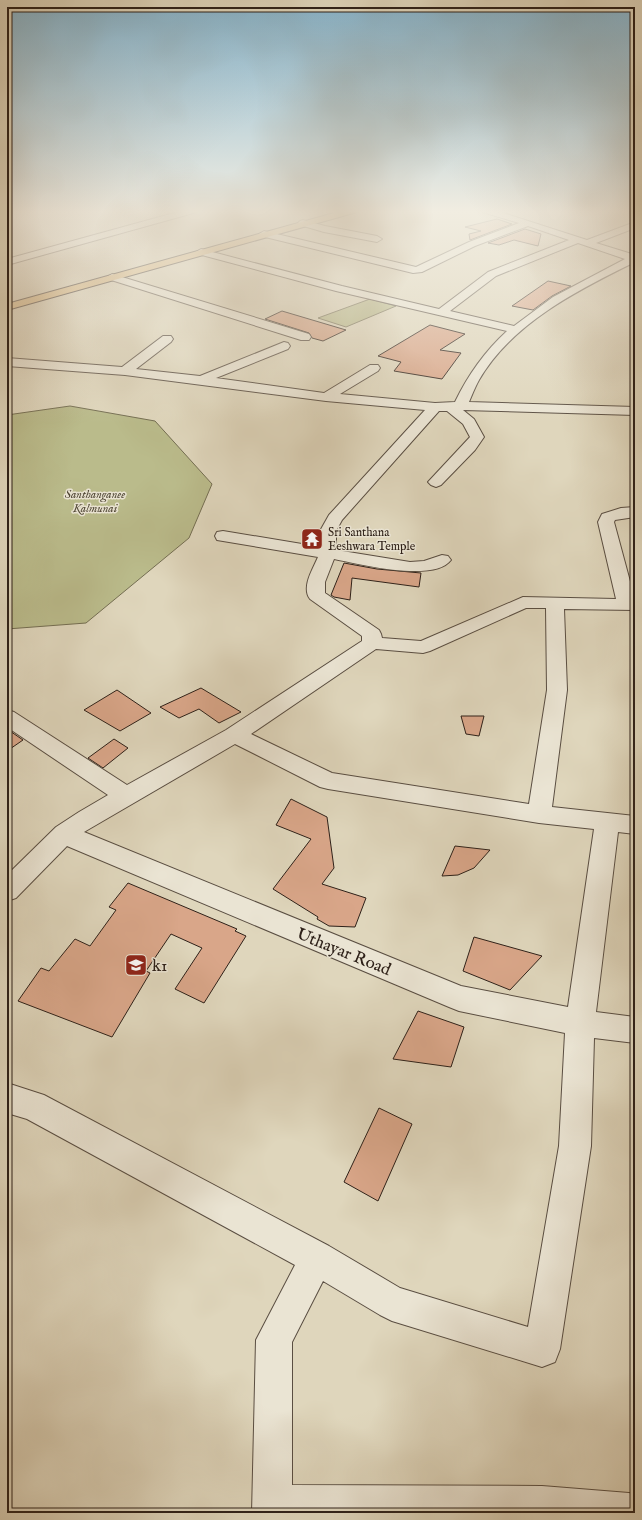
<svg xmlns="http://www.w3.org/2000/svg" width="642" height="1520" viewBox="0 0 642 1520" font-family="'IM FELL English',serif">
	<rect width="100%" height="100%" fill="#dfd6bc"/>
	<filter id="stains"><feTurbulence type="fractalNoise" baseFrequency=".005" numOctaves="4"/><feColorMatrix values="0 0 0 0 .2 0 0 0 0 .09 0 0 0 0 .02 0 0 0 .5 -.17"/></filter>
	<radialGradient id="worn" r=".72"><stop offset=".6" stop-color="#630" stop-opacity="0"/><stop offset="1" stop-color="#630" stop-opacity=".3"/></radialGradient>
	<g fill="#babb8b" stroke="#746e52">
		<polygon points="370,299 396,306 346,327 318,318"/>
		<polygon points="70,406 155,421 212,484 189,538 86,623 7,629 7,415"/>
	</g>
	<g fill="#d9a689" stroke="#2e2119">
		<polygon points="497,219 512,224 470,240 469,234 481,231 465,227"/>
		<polygon points="525,229 541,234 538,246 514,240 499,245 488,243"/>
		<polygon points="548,281 571,286 552,296 533,310 512,306"/>
		<polygon points="282,311 346,330 323,341 312,338 309,333 265,319"/>
		<polygon points="430,325 465,334 440,350 461,353 442,379 394,371 401,362 378,356"/>
		<polygon points="344,563 377,569 421,573 419,587 352,578 350,600 334,597 331,595"/>
		<polygon points="201,688 241,712 219,723 199,709 179,718 160,707"/>
		<polygon points="117,690 151,713 120,731 84,710"/>
		<polygon points="461,716 484,716 479,736 466,734"/>
		<polygon points="7,729 23,740 7,751"/>
		<polygon points="114,739 128,748 103,768 88,758"/>
		<polygon points="291,799 327,817 334,868 322,884 366,898 355,927 329,926 317,919 318,917 273,889 311,839 276,825"/>
		<polygon points="455,846 490,850 474,868 458,875 442,876"/>
		<polygon points="128,883 237,929 235,931 246,936 204,1003 175,989 202,948 171,934 146,971 150,973 112,1037 18,1001 41,968 49,971 75,939 90,946 116,910 109,907"/>
		<polygon points="474,937 542,956 510,990 463,971"/>
		<polygon points="418,1011 464,1027 451,1067 393,1059"/>
		<polygon points="379,1108 412,1124 378,1201 344,1182"/>
	</g>
	<g fill="none" stroke-linecap="round" stroke-linejoin="round">
		<g stroke="#5a4e42" stroke-width="2">
			<g id="minor">
				<polygon points="185,210 198,210 197,212 7,265 7,259"/>
				<polygon points="330,210 347,210 349,212 345,215 331,212"/>
				<path d="M481,210H494L587,240L635,222V228L596,243L635,255V262C578,290 512,323 479,380C475,387 472,395 469,402L635,407V415L463,410L474,419L484,437L475,450L441,485L436,487L431,485L428,482L470,437L463,424L447,411H439L342,520L336,531V550L410,562L424,561L442,555L448,556L451,560C434,583 359,564 334,559L325,582V593L379,630L381,634L382,638L421,641L523,597L616,599L598,522L602,514L621,508L635,507V517L615,520L614,522L635,600V610L564,609L567,690L552,807L635,816V834L618,832L596,1012L635,1017V1043L594,1038L591,1146L560,1349L555,1362L542,1367L392,1321L380,1315L323,1281L292,1342V1485L542,1486L629,1493L635,1495V1513H252L256,1340L295,1265L27,1119L7,1113V1083L44,1095L329,1246L400,1288L528,1327L559,1146L565,1033L459,1011L449,1007L67,846L16,898L7,901V875L56,827L79,812L108,795L7,727V710L14,712L127,785L226,730L362,641V636L310,599C301,587 313,569 318,557L223,541L217,540L215,536L217,532L223,531L320,547V531L329,515L425,410L326,401L125,375L7,366V358L122,367L163,336H171L173,339L171,342L136,369L200,376L284,342L288,343L290,346L288,349L216,378L324,393L370,365H378L380,368L378,371L340,394L435,403L455,402C468,375 485,351 507,331L336,291L198,254L196,252L201,249L342,286L439,309L488,272L569,240L528,226L475,246L422,272L413,273L261,236L259,234L264,231L416,267L469,242L519,223L482,212ZM578,243L625,259L553,297L514,326L450,311L496,276ZM526,608H546L547,690L529,804L332,773L251,734L376,649L423,653L430,651ZM235,744L320,787L328,789L539,823L594,829L568,1007L461,986L84,832Z"/>
				<polygon points="303,220 325,226 377,236 382,239 377,242 324,232 300,225 298,223 300,221"/>
				<polygon points="112,274 309,334 311,337 309,340 301,340 108,279 107,277"/>
			</g>
		</g>
		<g stroke="#2e2119" stroke-width="2">
			<polygon id="major" points="345,210 358,210 357,212 7,310 7,304"/>
		</g>
		<use href="#minor" fill="#eae4d3" fill-rule="evenodd"/>
		<use href="#major" fill="#e0bb7e" fill-rule="evenodd"/>
	</g>
	<linearGradient id="sky" x2="0" y2="1"><stop stop-color="#86b6d0"/><stop offset="0.5" stop-color="#f1ede1"/><stop offset="1" stop-color="#f1ede1" stop-opacity="0"/></linearGradient>
	<rect width="642" height="423" fill="url(#sky)"/>
	<defs>
		<g id="temple-square" transform="scale(1.15)"><rect x="-9" y="-9" width="18" height="18" rx="4" fill="#8f2418" stroke="#eae4d3"/><path d="M0-6L5-2H3V0L6.5 2.5H4V6H1.5V3h-3V6H-4V2.5H-6.5L-3 0V-2H-5Z" fill="#fff"/></g>
		<g id="school-square" transform="scale(1.15)"><rect x="-9" y="-9" width="18" height="18" rx="4" fill="#8f2418" stroke="#eae4d3"/><path d="M0-5L7-2L0 1L-7-2ZM-4 1L0 2.5L4 1V4Q0 6-4 4Z" fill="#fff"/></g>
	</defs>
	<g fill-rule="evenodd">
		<use href="#temple-square" x="312" y="539"/>
		<use href="#school-square" x="136" y="965"/>
	</g>
	<g text-anchor="middle" stroke-width="3" stroke-linejoin="round" paint-order="stroke">
		<g font-size="12" font-style="italic" fill="#514836" stroke="#eae4d3">
			<text x="95" y="498">Santhanganee<tspan x="95" dy="14">Kalmunai</tspan></text>
		</g>
		<g font-size="12" fill="#2e2119" stroke="#eae4d3" text-anchor="start">
			<text x="328" y="536">Sri Santhana<tspan x="328" dy="14">Eeshwara Temple</tspan></text>
		</g>
		<g font-size="17" fill="#2e2119" stroke="#eae4d3">
			<text transform="translate(344 951) rotate(22)" y="6">Uthayar Road</text>
		</g>
		<g font-size="17" fill="#2e2119" stroke="#eae4d3" text-anchor="start">
			<text x="152" y="971">k1</text>
		</g>
	</g>
	<rect width="642" height="1520" fill="none" stroke="#dfd6bc" stroke-width="24"/>
	<rect x="8" y="8" width="626" height="1504" fill="none" stroke="#2e2119" stroke-width="2"/>
	<rect x="12" y="12" width="618" height="1496" fill="none" stroke="#2e2119"/>
	<rect width="100%" height="100%" filter="url(#stains)"/>
	<rect width="100%" height="100%" fill="url(#worn)"/>
</svg>
